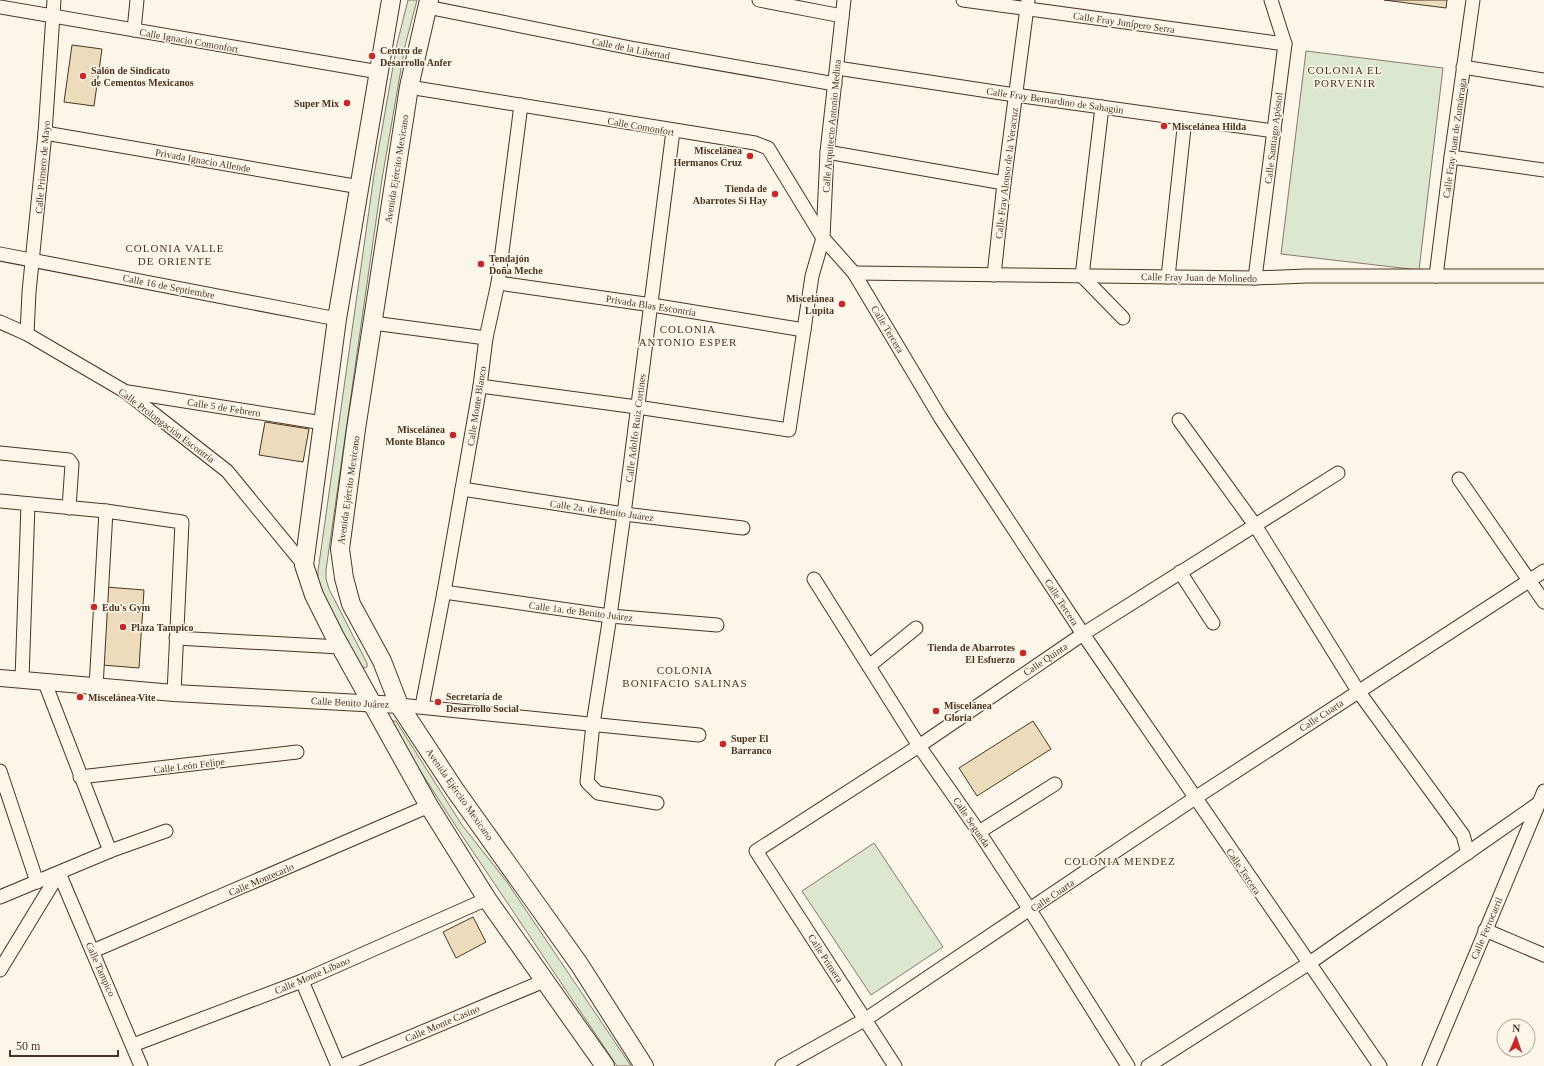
<svg xmlns="http://www.w3.org/2000/svg" width="1544" height="1066" viewBox="0 0 1544 1066" font-family="Georgia,serif">
	<rect width="100%" height="100%" fill="#fbf6e9"/>
	<g fill="#dce7d0" stroke="#887966">
		<polygon points="408,0 417,0 405,46 382,179 326,570 326,579 329,589 367,663 367,667 365,668 361,666 321,591 318,581 318,571 374,175 397,44"/>
		<polygon points="1306,51 1443,68 1419,270 1281,254"/>
		<polygon points="393,721 396,721 462,825 507,882 631,1066 617,1066 459,831 390,724"/>
		<polygon points="874,843 943,947 871,995 802,891"/>
	</g>
	<g fill="#ecdcbc" stroke="#4a3520">
		<polygon points="1384,0 1447,0 1446,8"/>
		<polygon points="72,45 102,49 94,106 64,102"/>
		<polygon points="265,422 309,429 303,462 259,455"/>
		<polygon points="106,587 144,590 139,668 102,665"/>
		<polygon points="1033,721 1051,749 977,796 959,768"/>
		<polygon points="473,917 486,942 456,958 443,932"/>
	</g>
	<g fill="none" stroke-linecap="round" stroke-linejoin="round">
		<g stroke="#4a3520" stroke-width="15">
			<g id="minor">
				<polyline points="759,0 842,16"/>
				<polyline points="963,0 1285,44"/>
				<polyline points="0,7 379,72"/>
				<polyline points="427,7 636,49 835,84"/>
				<polyline points="134,30 137,0"/>
				<polyline points="1463,67 1544,80"/>
				<polyline points="837,68 1015,95 1274,131"/>
				<polyline points="409,87 755,143 768,148 823,238 854,273 940,417 1083,634 1380,1066"/>
				<polyline points="1102,107 1082,276 1123,318"/>
				<polyline points="45,133 360,187"/>
				<polyline points="827,152 1004,183"/>
				<polyline points="1451,157 1544,170"/>
				<polyline points="0,254 337,319"/>
				<polyline points="854,273 1255,278 1307,276 1544,276"/>
				<polyline points="994,275 1004,183 1028,0"/>
				<polyline points="1436,276 1451,157 1473,0"/>
				<polyline points="1168,277 1185,119"/>
				<polyline points="1255,278 1285,44 1271,0"/>
				<polyline points="498,283 652,305 804,330"/>
				<polyline points="0,322 27,334 126,392 227,471 304,565"/>
				<polyline points="373,323 486,338"/>
				<polyline points="27,334 29,292 45,133 54,0"/>
				<polyline points="480,386 637,407 789,430 812,276 823,238 827,152 844,0"/>
				<polyline points="128,392 323,423"/>
				<polyline points="1179,420 1255,525 1358,691 1463,835 1468,853"/>
				<polyline points="0,453 69,460 72,464 69,508"/>
				<polyline points="1459,479 1544,602"/>
				<polyline points="462,489 624,514 743,528"/>
				<polyline points="0,501 106,511 182,522 174,693"/>
				<polyline points="1180,572 1213,623"/>
				<polyline points="814,579 919,746 979,832 1030,910 1128,1066"/>
				<polyline points="444,592 610,616 717,625"/>
				<polyline points="176,638 340,647"/>
				<polyline points="869,666 916,628"/>
				<polyline points="22,679 28,504"/>
				<polyline points="45,683 110,851"/>
				<polyline points="96,687 106,511"/>
				<polyline points="399,705 699,735"/>
				<polyline points="422,706 444,592 480,386 486,338 498,283 521,105"/>
				<polyline points="0,771 37,882"/>
				<polyline points="80,777 297,752"/>
				<polyline points="657,803 598,793 587,782 593,724 610,616 624,514 673,131"/>
				<polyline points="979,832 1055,784"/>
				<polyline points="59,873 141,1066"/>
				<polyline points="0,897 110,851 166,831"/>
				<polyline points="1485,930 1544,955"/>
				<polyline points="93,951 429,806"/>
				<polyline points="0,970 59,873"/>
				<polyline points="302,981 338,1066"/>
				<polyline points="133,1045 302,981 487,899"/>
				<polyline points="341,1066 544,981"/>
				<polyline points="782,1066 866,1019 1195,798 1544,571"/>
				<polyline points="895,1066 756,851 919,746 1083,634 1338,473"/>
				<polyline points="1148,1066 1308,964 1539,803"/>
				<polyline points="1429,1066 1544,791"/>
			</g>
		</g>
		<g stroke="#4a3520" stroke-width="18">
			<polyline id="tertiary" points="0,678 174,693 399,705"/>
		</g>
		<g stroke="#4a3520" stroke-width="20">
			<g id="secondary">
				<polyline points="391,0 337,319 304,565 314,595 334,635 429,806 487,899 605,1066"/>
				<polyline points="429,0 409,87 356,429 340,549 344,578 351,604 382,661 399,705 455,790 579,964 644,1066"/>
			</g>
		</g>
		<use href="#minor" stroke="#fbf6e9" stroke-width="13"/>
		<use href="#tertiary" stroke="#fbf6e9" stroke-width="16"/>
		<use href="#secondary" stroke="#fbf6e9" stroke-width="18"/>
	</g>
	<g fill="#c62828" stroke="#fbf6e9" stroke-width="1.5">
		<circle cx="372" cy="56" r="4"/>
		<circle cx="83" cy="76" r="4"/>
		<circle cx="347" cy="103" r="4"/>
		<circle cx="1164" cy="126" r="4"/>
		<circle cx="750" cy="156" r="4"/>
		<circle cx="775" cy="194" r="4"/>
		<circle cx="481" cy="264" r="4"/>
		<circle cx="842" cy="304" r="4"/>
		<circle cx="453" cy="435" r="4"/>
		<circle cx="94" cy="607" r="4"/>
		<circle cx="123" cy="627" r="4"/>
		<circle cx="1023" cy="653" r="4"/>
		<circle cx="80" cy="697" r="4"/>
		<circle cx="438" cy="702" r="4"/>
		<circle cx="936" cy="711" r="4"/>
		<circle cx="723" cy="744" r="4"/>
	</g>
	<g text-anchor="middle" stroke-width="3" stroke-linejoin="round" paint-order="stroke">
		<g font-size="10" fill="#4a3520" stroke="#fbf6e9">
			<text transform="translate(1124 22) rotate(8)" y="4">Calle Fray Junípero Serra</text>
			<text transform="translate(189 40) rotate(10)" y="4">Calle Ignacio Comonfort</text>
			<text transform="translate(631 48) rotate(11)" y="4">Calle de la Libertad</text>
			<text transform="translate(1055 100) rotate(8)" y="4">Calle Fray Bernardino de Sahagún</text>
			<text transform="translate(641 126) rotate(10)" y="4">Calle Comonfort</text>
			<text transform="translate(831 126) rotate(-85)" y="4">Calle Arquitecto Antonio Medina</text>
			<text transform="translate(1273 138) rotate(-83)" y="4">Calle Santiago Apóstol</text>
			<text transform="translate(1454 138) rotate(-82)" y="4">Calle Fray Juan de Zumárraga</text>
			<text transform="translate(203 160) rotate(10)" y="4">Privada Ignacio Allende</text>
			<text transform="translate(42 167) rotate(-85)" y="4">Calle Primero de Mayo</text>
			<text transform="translate(396 169) rotate(-81)" y="4">Avenida Ejército Mexicano</text>
			<text transform="translate(1006 173) rotate(-83)" y="4">Calle Fray Alonso de la Veracruz</text>
			<text transform="translate(1199 277) rotate(1)" y="4">Calle Fray Juan de Molinedo</text>
			<text transform="translate(169 286) rotate(11)" y="4">Calle 16 de Septiembre</text>
			<text transform="translate(651 305) rotate(9)" y="4">Privada Blas Escontría</text>
			<text transform="translate(888 329) rotate(59)" y="4">Calle Tercera</text>
			<text transform="translate(476 406) rotate(-81)" y="4">Calle Monte Blanco</text>
			<text transform="translate(224 407) rotate(9)" y="4">Calle 5 de Febrero</text>
			<text transform="translate(167 425) rotate(37)" y="4">Calle Prolongación Escontría</text>
			<text transform="translate(635 428) rotate(-83)" y="4">Calle Adolfo Ruiz Cortines</text>
			<text transform="translate(348 490) rotate(-82)" y="4">Avenida Ejército Mexicano</text>
			<text transform="translate(602 510) rotate(8)" y="4">Calle 2a. de Benito Juárez</text>
			<text transform="translate(1062 602) rotate(57)" y="4">Calle Tercera</text>
			<text transform="translate(581 611) rotate(7)" y="4">Calle 1a. de Benito Juárez</text>
			<text transform="translate(1045 659) rotate(-34)" y="4">Calle Quinta</text>
			<text transform="translate(350 702) rotate(3)" y="4">Calle Benito Juárez</text>
			<text transform="translate(1321 715) rotate(-33)" y="4">Calle Cuarta</text>
			<text transform="translate(189 765) rotate(-7)" y="4">Calle León Felipe</text>
			<text transform="translate(460 794) rotate(55)" y="4">Avenida Ejército Mexicano</text>
			<text transform="translate(972 822) rotate(56)" y="4">Calle Segunda</text>
			<text transform="translate(1244 871) rotate(56)" y="4">Calle Tercera</text>
			<text transform="translate(261 879) rotate(-23)" y="4">Calle Montecarlo</text>
			<text transform="translate(1052 895) rotate(-34)" y="4">Calle Cuarta</text>
			<text transform="translate(1486 928) rotate(-67)" y="4">Calle Ferrocarril</text>
			<text transform="translate(826 958) rotate(57)" y="4">Calle Primera</text>
			<text transform="translate(101 969) rotate(66)" y="4">Calle Tampico</text>
			<text transform="translate(312 975) rotate(-23)" y="4">Calle Monte Líbano</text>
			<text transform="translate(442 1023) rotate(-23)" y="4">Calle Monte Casino</text>
		</g>
		<g font-size="10" font-weight="bold" fill="#4a3520" stroke="#fbf6e9" text-anchor="start">
			<text x="380" y="54">Centro de<tspan x="380" dy="12">Desarrollo Anfer</tspan></text>
			<text x="91" y="74">Salón de Sindicato<tspan x="91" dy="12">de Cementos Mexicanos</tspan></text>
			<text x="339" y="107" text-anchor="end">Super Mix</text>
			<text x="1172" y="130">Miscelánea Hilda</text>
			<text x="742" y="154" text-anchor="end">Miscelánea<tspan x="742" dy="12">Hermanos Cruz</tspan></text>
			<text x="767" y="192" text-anchor="end">Tienda de<tspan x="767" dy="12">Abarrotes Si Hay</tspan></text>
			<text x="489" y="262">Tendajón<tspan x="489" dy="12">Doña Meche</tspan></text>
			<text x="834" y="302" text-anchor="end">Miscelánea<tspan x="834" dy="12">Lupita</tspan></text>
			<text x="445" y="433" text-anchor="end">Miscelánea<tspan x="445" dy="12">Monte Blanco</tspan></text>
			<text x="102" y="611">Edu's Gym</text>
			<text x="131" y="631">Plaza Tampico</text>
			<text x="1015" y="651" text-anchor="end">Tienda de Abarrotes<tspan x="1015" dy="12">El Esfuerzo</tspan></text>
			<text x="446" y="700">Secretaría de<tspan x="446" dy="12">Desarrollo Social</tspan></text>
			<text x="88" y="701">Miscelánea Vite</text>
			<text x="944" y="709">Miscelánea<tspan x="944" dy="12">Gloria</tspan></text>
			<text x="731" y="742">Super El<tspan x="731" dy="12">Barranco</tspan></text>
		</g>
		<g font-size="11" letter-spacing="1" fill="#4a3520" stroke="#fbf6e9">
			<text x="1345" y="74">COLONIA EL<tspan x="1345" dy="13">PORVENIR</tspan></text>
			<text x="175" y="252">COLONIA VALLE<tspan x="175" dy="13">DE ORIENTE</tspan></text>
			<text x="688" y="333">COLONIA<tspan x="688" dy="13">ANTONIO ESPER</tspan></text>
			<text x="685" y="674">COLONIA<tspan x="685" dy="13">BONIFACIO SALINAS</tspan></text>
			<text x="1120" y="865">COLONIA MENDEZ</text>
		</g>
	</g>
	<g transform="translate(1516 1038) rotate(2)"><circle r="19" fill="#fbf6e9" stroke="#b4a999"/>
	<path d="M0-3L7 15L0 10L-7 15Z" fill="#c62828"/>
	<text y="-6" font-size="11" font-weight="bold" text-anchor="middle" fill="#4a3520">N</text>
	</g>
	<path d="M10 1050v6h108v-6" fill="none" stroke="#4a3520" stroke-width="2"/>
	<text x="16" y="1050" font-size="12" fill="#4a3520" stroke="#fbf6e9" stroke-width="3" paint-order="stroke">50 m</text>
</svg>
